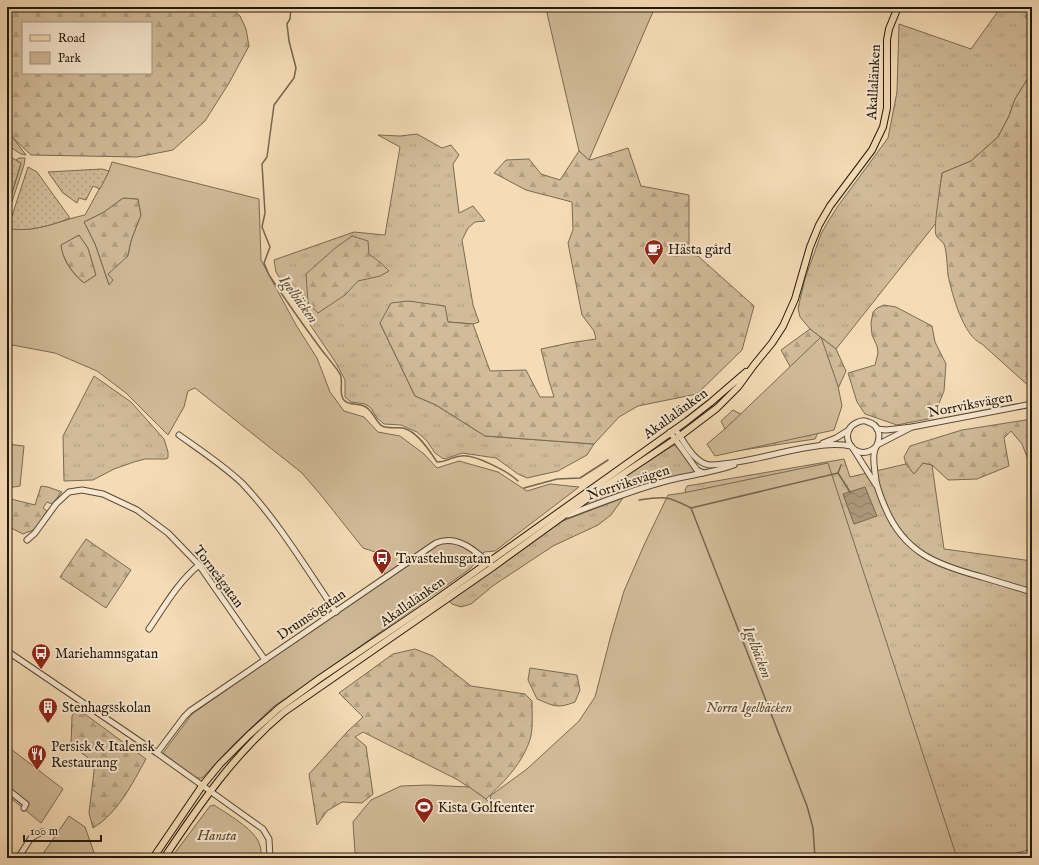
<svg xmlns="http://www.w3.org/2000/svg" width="1039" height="865" viewBox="0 0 1039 865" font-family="'IM FELL English',serif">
	<defs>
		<pattern id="grass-tufts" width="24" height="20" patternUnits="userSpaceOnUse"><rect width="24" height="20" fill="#d1bb99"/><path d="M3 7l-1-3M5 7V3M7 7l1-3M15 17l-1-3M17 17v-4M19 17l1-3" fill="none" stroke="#b3a083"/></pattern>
		<pattern id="forest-firs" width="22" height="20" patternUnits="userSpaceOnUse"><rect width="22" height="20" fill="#d1bb99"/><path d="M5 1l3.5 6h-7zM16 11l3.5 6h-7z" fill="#b3a083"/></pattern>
		<pattern id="garden-dots" width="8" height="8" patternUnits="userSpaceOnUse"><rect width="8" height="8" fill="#d1bb99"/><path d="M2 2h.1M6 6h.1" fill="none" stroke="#b3a083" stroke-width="1.8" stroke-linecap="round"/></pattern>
		<pattern id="water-waves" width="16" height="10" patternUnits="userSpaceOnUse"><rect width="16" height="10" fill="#ae997c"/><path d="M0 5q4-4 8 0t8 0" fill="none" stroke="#8d7c64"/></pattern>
	</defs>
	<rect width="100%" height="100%" fill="#f5dcb6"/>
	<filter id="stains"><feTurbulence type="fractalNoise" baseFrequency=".005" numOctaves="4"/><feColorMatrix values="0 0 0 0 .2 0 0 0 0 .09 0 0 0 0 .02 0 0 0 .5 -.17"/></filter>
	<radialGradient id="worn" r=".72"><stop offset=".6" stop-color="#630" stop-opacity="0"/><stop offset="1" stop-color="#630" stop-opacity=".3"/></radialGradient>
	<g fill="url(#grass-tufts)" stroke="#7a6a52">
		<polygon points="1001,7 1032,7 1025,17 1032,23 1032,72 1015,99 1009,116 998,137 971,161 942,173 936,223 836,349 810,329 800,317 798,308 805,279 821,234 829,220 838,206 888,138 897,92 899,24 971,49"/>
		<polygon points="417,134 442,148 451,145 459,155 453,164 459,213 473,206 485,221 475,222 468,228 462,240 473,305 479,322 473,324 448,322 380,323 415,396 436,405 485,436 594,444 587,455 558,471 527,478 518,474 496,458 462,453 445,459 442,458 435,453 427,441 417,432 401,425 384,424 377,418 371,408 365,404 351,402 345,397 345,380 336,363 292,298 276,272 274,260 354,232 385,235 400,147 378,135 400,136"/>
		<polygon points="94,376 131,402 164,439 168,452 168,458 165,459 145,459 134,462 114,469 93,480 64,481 63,436"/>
		<polygon points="674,445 679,449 695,472 580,508 579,506"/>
		<polygon points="844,459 850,477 906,464 914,474 923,463 932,465 944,549 1032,561 1032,849 998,858 822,858 688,501 685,490 687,486"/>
		<polygon points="623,498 611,515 598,525 553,546 494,585 471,604 461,607 452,604 449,601 560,522"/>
	</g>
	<g fill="url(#forest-firs)" stroke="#7a6a52" fill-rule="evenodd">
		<path d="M7,7H230L240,16L246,29L249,46L229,83L205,121L173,150L137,157L31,155L7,132ZM23,23H151V73H23Z"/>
		<path d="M1032,72V389L982,344C963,336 952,294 948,275C947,266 947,252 944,244C942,241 937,238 936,235C933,227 941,184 942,173L971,161L998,137L1009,116L1015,99Z"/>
		<polygon points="628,148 641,186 689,195 689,248 754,306 742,350 697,394 638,406 619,417 594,444 485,436 436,405 415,396 380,323 391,303 408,301 445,306 448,322 473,324 490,371 526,370 540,397 554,397 549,381 541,349 569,343 596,339 594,331 582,315 568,243 573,230 572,202 526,190 494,173 506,160 529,159 541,174 560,180 579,151 590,160"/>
		<polygon points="123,198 138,199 141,215 131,241 125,270 109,285 95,244 84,222 104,212"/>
		<path d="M79,235L88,248L96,275L84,283C73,274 62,259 61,245Z"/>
		<polygon points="352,236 368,241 369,254 381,263 389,271 380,276 358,281 345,295 318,313 308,303 306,274 334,249"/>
		<polygon points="884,305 896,307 932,326 935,342 946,364 944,391 933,418 897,425 865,414 857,402 848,373 875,365 878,353 877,346 872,335 871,323 873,312 877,308"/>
		<polygon points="810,329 836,349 846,371 815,439 736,451 721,421 733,410 750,419 792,370 781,350"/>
		<polygon points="1032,419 1032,463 1029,462 1022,444 1011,431 1004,438 1009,466 977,479 948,480 932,465 923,463 914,474 906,464 904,457 910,446 962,430"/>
		<polygon points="41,486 48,487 62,492 52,504 47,502 43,508 47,511 36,529 23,534 7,526 7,498 35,505"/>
		<polygon points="86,539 131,570 106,608 60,577"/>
		<path d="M415,649L433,656L471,686L525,694L532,701C532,712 533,726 531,736C524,762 505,781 486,799L458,780L363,732L355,737L366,746L373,794L362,803L342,802L327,811L317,825L309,774L348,731L363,717L339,693L393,654Z"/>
		<path d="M530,668L577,675L580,690L575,702C557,709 554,706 537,699L528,680Z"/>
		<path d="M78,709L146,759C132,784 118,813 93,828L89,813L95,763L71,745L72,716Z"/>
	</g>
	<g fill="#d1bb99" stroke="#7a6a52" fill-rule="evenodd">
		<polygon points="550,7 655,7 589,160 579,151 547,13"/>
		<polygon points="7,132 13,138 26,155 21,154 7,145"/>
		<polygon points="19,158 25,158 24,165 7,217 7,209 21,164 16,160"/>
		<path d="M112,162L259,199L261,260L296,325L317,358L330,392L344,411L364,417L378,432L400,436L424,454L437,468L459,461L498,472L527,491L550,484L579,487L495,551L484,552L470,569L298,690L273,707L234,744L202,778H195L163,753L192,714L387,578L375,552L363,548L320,494L302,473L195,388L188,391L184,407L168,435L126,393L97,371L55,353L7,344V227C33,235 60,220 85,215L109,171ZM123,198L138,199L141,215L131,241L128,256L108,274L113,280L109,285L95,244L84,222L104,212ZM79,235L88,248L96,275L84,283C73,275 62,259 61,245Z"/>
		<polygon points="821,337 838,386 842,406 834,430 715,456 707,444 726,428"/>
		<polygon points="7,444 24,446 20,486 7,488"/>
		<polygon points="828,463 957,858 360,858 358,853 355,853 353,822 371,800 401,786 428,785 469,787 486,799 492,806 490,796 527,769 579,721 595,697 611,635 624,591 644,545 668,495 683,493"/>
		<polygon points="7,746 63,789 41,823 7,795"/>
		<path d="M214,805C227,814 253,828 259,843C261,847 261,853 262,858H171L210,806Z"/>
		<polygon points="69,816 85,827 96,858 40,858"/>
	</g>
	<g fill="url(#garden-dots)" stroke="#7a6a52">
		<polygon points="7,155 21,163 7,209"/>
		<path d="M28,167L37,172L70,218C53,225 26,233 8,228Z"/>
		<polygon points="102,169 109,171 100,189 93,186 86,200 79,198 77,203 63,193 48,172"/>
	</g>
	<polygon fill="url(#water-waves)" stroke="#76654f" points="865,487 877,516 854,524 843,494"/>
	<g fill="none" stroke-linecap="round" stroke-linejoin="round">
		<g stroke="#76654f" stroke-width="1.5">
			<path d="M291,7L290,19L287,24L289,41L296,68L294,78L274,105L267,157L262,164L265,213L262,227L270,247L264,263L269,275C285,299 301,322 318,345C325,355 334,364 340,374C344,382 338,394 344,400C349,406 357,403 364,406C373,410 375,421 382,426C388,429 396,427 403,428C417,431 430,451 437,462C449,462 452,456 461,456C475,454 509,472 518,481"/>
			<polyline points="838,473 841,465"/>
			<polyline points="524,488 557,479 580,478 608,460"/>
			<path d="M639,500C665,496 668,496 691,508L807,806L813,828L815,858"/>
			<polyline points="691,508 838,473 850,492"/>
		</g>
		<g stroke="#584936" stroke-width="7">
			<g id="minor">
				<path d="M912,427L877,445C871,454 875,470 876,481C878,490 881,498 885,507C904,553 937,565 982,577C999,582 1015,587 1032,592"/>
				<path d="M675,429C684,441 693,462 709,465C736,464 762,457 789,451C809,447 830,442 851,446"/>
				<polyline points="877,429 886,430 912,427 1032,404"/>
				<polyline points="670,432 697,470 703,473"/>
				<path d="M179,435C200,450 223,465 242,483C278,521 306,568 336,612"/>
				<polyline points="823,443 836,438 849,430"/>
				<path d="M876,447C855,465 836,433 856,423C860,421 865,420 868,422C879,425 881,435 877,445"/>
				<polyline points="854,450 876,485"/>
				<path d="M568,515C600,503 632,490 666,481C688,475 712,473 734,465"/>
				<polyline points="27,540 35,533 56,504 69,492 82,490 103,494 137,510 168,533 199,565 265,660"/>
				<path d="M149,629C164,607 178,582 199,565"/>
				<polyline points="7,651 157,753 263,829 269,839 270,858"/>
				<path d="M157,753L184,717L190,711L436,543C457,534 476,551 491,565"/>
				<polyline points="7,789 26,804 24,808"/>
				<polyline points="18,858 31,838 42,832"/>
			</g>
		</g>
		<g stroke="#23180c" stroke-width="8">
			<g id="major">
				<polyline points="153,858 202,786 220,764 249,735 279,708 319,679 434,601 687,421 710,403 746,372"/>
				<path d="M164,858C200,804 234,754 284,712L493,567L595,493L680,436L717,408L738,387L754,365L772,343L783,326L795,299L810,247L819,225L830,206L872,150L883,127L887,108V40L889,29L898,7"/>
			</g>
		</g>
		<use href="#minor" stroke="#f8e8d0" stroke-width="5"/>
		<use href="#major" stroke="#f5dcb6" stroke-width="6"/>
	</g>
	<defs>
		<g id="cafe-pin" transform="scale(1)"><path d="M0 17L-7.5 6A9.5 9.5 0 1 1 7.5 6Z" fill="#8f2418" stroke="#f8e8d0"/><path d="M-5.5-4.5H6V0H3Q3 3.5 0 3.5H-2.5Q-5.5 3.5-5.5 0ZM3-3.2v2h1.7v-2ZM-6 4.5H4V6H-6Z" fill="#fff"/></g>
		<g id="bus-pin" transform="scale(1)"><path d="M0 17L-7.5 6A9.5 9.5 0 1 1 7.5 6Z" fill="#8f2418" stroke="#f8e8d0"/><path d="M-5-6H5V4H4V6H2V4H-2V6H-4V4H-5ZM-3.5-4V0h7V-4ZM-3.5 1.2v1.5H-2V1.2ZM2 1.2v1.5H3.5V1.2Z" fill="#fff"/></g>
		<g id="building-pin" transform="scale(1)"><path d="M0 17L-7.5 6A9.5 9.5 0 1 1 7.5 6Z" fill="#8f2418" stroke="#f8e8d0"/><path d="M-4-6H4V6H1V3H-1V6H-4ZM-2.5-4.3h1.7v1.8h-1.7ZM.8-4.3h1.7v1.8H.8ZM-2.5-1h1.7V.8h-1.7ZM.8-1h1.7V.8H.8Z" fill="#fff"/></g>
		<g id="restaurant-pin" transform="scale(1)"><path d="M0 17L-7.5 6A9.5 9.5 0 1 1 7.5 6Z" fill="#8f2418" stroke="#f8e8d0"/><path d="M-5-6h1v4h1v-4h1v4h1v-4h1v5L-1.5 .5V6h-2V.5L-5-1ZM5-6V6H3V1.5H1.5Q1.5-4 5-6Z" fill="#fff"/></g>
		<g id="stadium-pin" transform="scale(1)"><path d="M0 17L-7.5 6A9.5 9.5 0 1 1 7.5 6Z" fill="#8f2418" stroke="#f8e8d0"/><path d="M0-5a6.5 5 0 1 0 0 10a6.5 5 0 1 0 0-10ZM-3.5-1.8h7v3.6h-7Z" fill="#fff"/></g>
	</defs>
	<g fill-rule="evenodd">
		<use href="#cafe-pin" x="654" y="249"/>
		<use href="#bus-pin" x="382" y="558"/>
		<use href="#bus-pin" x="41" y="653"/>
		<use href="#building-pin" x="48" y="707"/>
		<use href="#restaurant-pin" x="37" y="754"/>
		<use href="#stadium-pin" x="424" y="807"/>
	</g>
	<g text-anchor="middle" stroke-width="4" stroke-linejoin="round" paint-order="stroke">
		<g font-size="14" fill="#23180c" stroke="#f8e8d0">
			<text transform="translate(873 82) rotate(-87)" y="5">Akallalänken</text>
			<text transform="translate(970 404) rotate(-11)" y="5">Norrviksvägen</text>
			<text transform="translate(675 413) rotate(-36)" y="5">Akallalänken</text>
			<text transform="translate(628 482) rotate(-18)" y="5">Norrviksvägen</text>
			<text transform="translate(219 576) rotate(53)" y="5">Torneågatan</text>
			<text transform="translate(412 601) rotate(-35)" y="5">Akallalänken</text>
			<text transform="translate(311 614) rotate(-34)" y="5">Drumsögatan</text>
		</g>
		<g font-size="14" fill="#23180c" stroke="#f8e8d0" text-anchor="start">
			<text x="668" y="254">Hästa gård</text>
			<text x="396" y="563">Tavastehusgatan</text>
			<text x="55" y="658">Mariehamnsgatan</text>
			<text x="62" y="712">Stenhagsskolan</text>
			<text x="51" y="751">Persisk &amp; Italensk<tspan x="51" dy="16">Restaurang</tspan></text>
			<text x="438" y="812">Kista Golfcenter</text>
		</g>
		<g font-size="14" font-style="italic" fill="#574936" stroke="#f8e8d0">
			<text x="749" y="712">Norra Igelbäcken</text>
			<text x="217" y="840">Hansta</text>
		</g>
		<g font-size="15" font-style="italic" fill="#5b4c39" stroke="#f8e8d0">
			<text transform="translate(299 299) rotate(54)" y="5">Igelbäcken</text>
			<text transform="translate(758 652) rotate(69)" y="5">Igelbäcken</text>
		</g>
	</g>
	<rect width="1039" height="865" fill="none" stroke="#f5dcb6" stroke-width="24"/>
	<rect x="8" y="8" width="1023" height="849" fill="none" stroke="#23180c" stroke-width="2"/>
	<rect x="12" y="12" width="1015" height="841" fill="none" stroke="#23180c"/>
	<rect x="22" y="22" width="130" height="52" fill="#f8e8d0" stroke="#a39582"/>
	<rect x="30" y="35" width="20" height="6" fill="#f5dcb6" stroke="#a39582"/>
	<text x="58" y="42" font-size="12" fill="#23180c">Road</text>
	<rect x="30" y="52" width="20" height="12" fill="#d1bb99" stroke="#a39582"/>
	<text x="58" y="62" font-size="12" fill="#23180c">Park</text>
	<path d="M24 835v6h77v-6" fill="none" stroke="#23180c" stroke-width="2"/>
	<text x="30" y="835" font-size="12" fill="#23180c" stroke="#f8e8d0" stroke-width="3" paint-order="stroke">100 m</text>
	<rect width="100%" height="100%" filter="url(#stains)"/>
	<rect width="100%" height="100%" fill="url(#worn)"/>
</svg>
